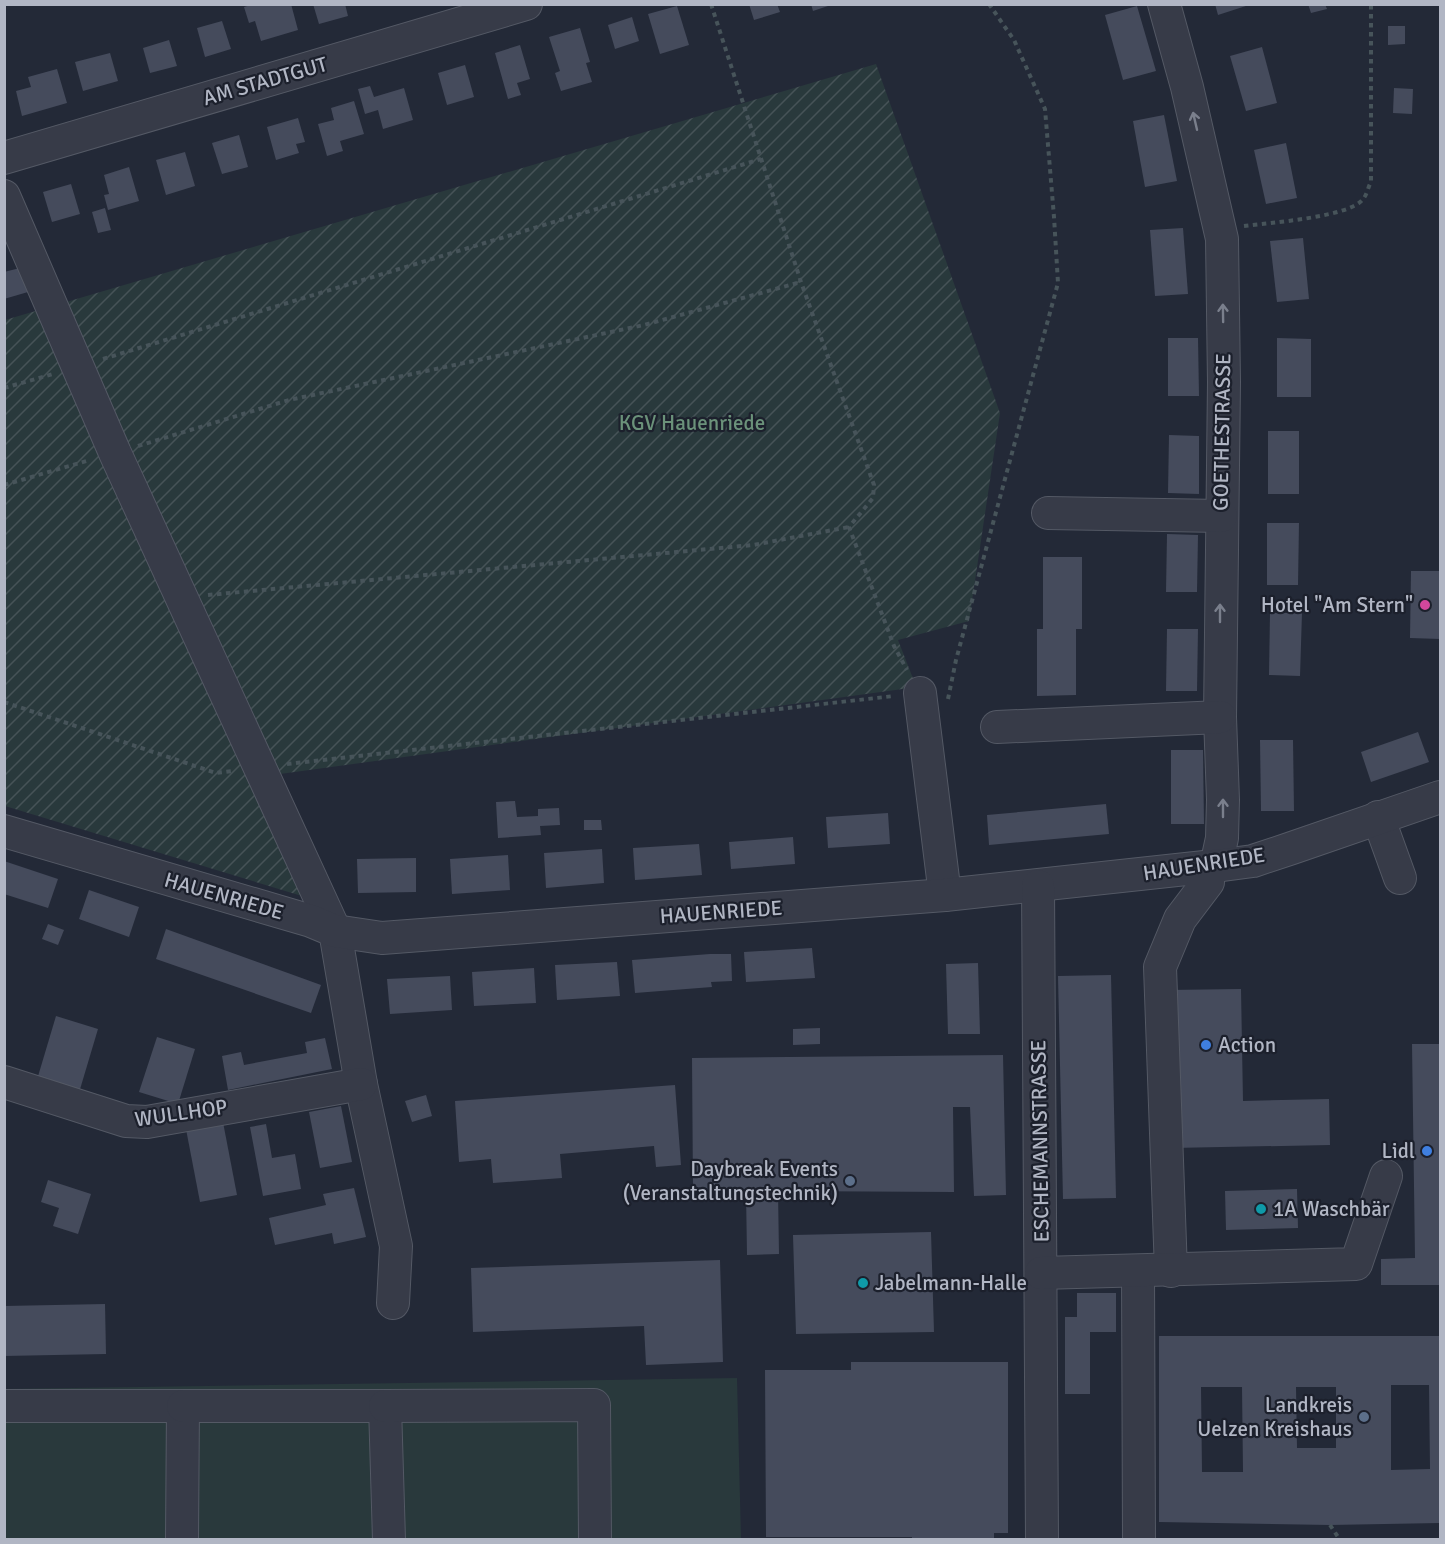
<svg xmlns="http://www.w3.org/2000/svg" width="1445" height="1544" viewBox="0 0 1445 1544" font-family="Signika,sans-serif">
	<defs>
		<pattern id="garden-furrows" width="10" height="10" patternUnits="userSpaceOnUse" patternTransform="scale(1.5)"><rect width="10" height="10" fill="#29393c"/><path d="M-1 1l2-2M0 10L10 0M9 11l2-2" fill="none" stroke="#465357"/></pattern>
	</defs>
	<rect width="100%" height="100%" fill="#232937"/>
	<polygon fill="#29393c" points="737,1378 741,1539 5,1539 4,1389"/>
	<polygon fill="url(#garden-furrows)" points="876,64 1000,413 969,621 898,640 914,681 910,688 258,777 315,900 5,806 5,320"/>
	<g fill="#454b5c" fill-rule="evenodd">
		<polygon points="254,4 291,4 298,30 261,41 255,21 249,23 244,7"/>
		<polygon points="313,4 345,4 348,16 319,24"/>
		<polygon points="749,4 777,4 780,12 754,20"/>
		<polygon points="811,4 831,4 831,5 813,11"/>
		<polygon points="1215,4 1249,4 1249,5 1218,15"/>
		<polygon points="1308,4 1325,4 1327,9 1311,13"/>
		<polygon points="677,6 689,45 660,54 648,14"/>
		<polygon points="1137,6 1156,71 1123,80 1105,15"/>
		<polygon points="632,17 639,41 615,49 608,25"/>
		<polygon points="222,21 231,49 205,57 197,28"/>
		<polygon points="1388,26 1405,26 1405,44 1388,45"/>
		<polygon points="580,28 590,62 586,63 592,82 561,91 555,73 560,71 549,37"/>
		<polygon points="169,40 177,66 150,73 143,48"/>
		<polygon points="520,45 530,79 517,83 521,95 508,99 495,53"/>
		<polygon points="1262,47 1277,103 1246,111 1230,56"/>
		<polygon points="110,53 118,81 83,91 75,62"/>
		<polygon points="465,65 474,97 447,105 438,73"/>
		<polygon points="57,69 67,103 22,116 16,91 31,87 28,77"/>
		<polygon points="370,86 374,97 404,88 413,120 383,129 378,110 365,114 358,89"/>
		<polygon points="1394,88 1413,89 1412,114 1393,113"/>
		<polygon points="354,101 364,134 340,141 343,151 327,156 318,124 334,120 331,108"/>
		<polygon points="1164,115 1177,181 1145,187 1133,121"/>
		<polygon points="298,118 305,142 296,144 299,153 276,160 267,127"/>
		<polygon points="239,135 248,167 222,174 212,143"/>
		<polygon points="1286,143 1297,198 1266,204 1254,150"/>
		<polygon points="185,152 195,186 166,195 156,160"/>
		<polygon points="129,167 139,201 108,210 104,195 109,194 104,175"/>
		<polygon points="71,184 80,214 52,222 43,192"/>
		<polygon points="105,208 111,230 98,233 92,212"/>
		<polygon points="1183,228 1188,294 1155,296 1150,230"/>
		<polygon points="1303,238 1309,299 1277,302 1270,241"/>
		<polygon points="20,268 28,292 4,299 4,272"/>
		<polygon points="1168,338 1198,338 1199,396 1168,396"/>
		<polygon points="1277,338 1311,339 1311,397 1277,397"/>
		<rect x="1268" y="431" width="31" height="63"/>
		<polygon points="1169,435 1199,436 1199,494 1168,493"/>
		<polygon points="1267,523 1299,523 1298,585 1267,585"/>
		<polygon points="1167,534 1198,535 1197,592 1166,592"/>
		<polygon points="1043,557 1082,557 1082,629 1076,629 1076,695 1037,696 1037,629 1043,629"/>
		<polygon points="1411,571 1440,571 1440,639 1410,638"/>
		<polygon points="1270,613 1302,613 1300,676 1269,675"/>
		<polygon points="1167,629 1198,629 1197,691 1166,691"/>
		<polygon points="1418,732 1429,762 1371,782 1361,752"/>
		<polygon points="1260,740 1293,740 1294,811 1261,811"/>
		<polygon points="1171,750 1203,750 1204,824 1171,824"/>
		<polygon points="515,801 517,817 538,816 538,809 559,808 560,825 540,826 541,835 498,838 496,802"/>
		<polygon points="1106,804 1109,834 989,845 987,815"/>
		<polygon points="888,813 890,844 828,848 826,817"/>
		<polygon points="584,820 601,820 602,830 584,830"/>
		<polygon points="793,837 795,864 731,869 729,842"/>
		<polygon points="699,844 702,875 635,880 633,848"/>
		<polygon points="602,849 604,883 546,888 544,853"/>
		<polygon points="508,855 510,890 452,894 450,859"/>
		<polygon points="416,858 416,892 358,893 357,859"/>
		<polygon points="4,861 58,879 48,908 4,894"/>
		<polygon points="89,890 139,907 129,937 79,919"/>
		<polygon points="48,924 64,930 58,945 42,939"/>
		<polygon points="166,929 321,985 311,1013 156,959"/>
		<polygon points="812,948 815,978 746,982 744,952"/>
		<polygon points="710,954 731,954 732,981 711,982 712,987 635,993 632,960"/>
		<polygon points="617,962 620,996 557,1000 555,965"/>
		<polygon points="978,963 980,1034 948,1034 946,964"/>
		<polygon points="534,968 536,1003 474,1006 472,972"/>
		<polygon points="1111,975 1116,1198 1063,1199 1058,976"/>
		<polygon points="450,976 452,1010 390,1014 387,979"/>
		<polygon points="1241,989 1243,1101 1329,1099 1330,1145 1172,1148 1168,990"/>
		<polygon points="56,1016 98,1029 78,1096 36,1083"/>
		<polygon points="820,1028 820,1044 793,1045 793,1029"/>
		<polygon points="157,1037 195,1049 178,1104 139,1092"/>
		<polygon points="325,1038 332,1069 228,1090 222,1056 241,1052 244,1065 307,1053 305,1042"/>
		<polygon points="1412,1044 1440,1044 1440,1285 1381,1285 1381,1259 1415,1258"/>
		<polygon points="1003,1055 1006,1195 974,1196 970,1107 953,1107 954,1192 778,1191 779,1254 747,1255 746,1192 693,1192 692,1058"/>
		<polygon points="675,1085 681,1165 656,1167 654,1146 560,1154 562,1178 493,1183 491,1159 459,1162 455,1101"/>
		<polygon points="426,1095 432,1116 412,1122 405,1101"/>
		<polygon points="341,1106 352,1162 320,1168 309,1112"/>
		<polygon points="222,1117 237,1195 200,1202 185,1124"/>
		<polygon points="266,1124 272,1158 295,1154 301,1189 263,1196 250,1127"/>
		<polygon points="48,1180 91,1194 78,1234 53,1226 59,1208 41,1202"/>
		<polygon points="354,1188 366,1237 334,1244 332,1233 275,1245 269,1218 326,1205 323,1194"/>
		<polygon points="1297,1189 1298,1228 1226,1230 1225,1191"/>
		<polygon points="931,1232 934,1332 796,1334 793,1235"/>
		<polygon points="720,1260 723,1362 646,1365 644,1326 473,1332 471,1268"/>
		<polygon points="1077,1293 1116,1293 1116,1332 1090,1332 1090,1394 1065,1394 1065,1317 1077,1317"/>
		<polygon points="105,1304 106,1354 4,1356 4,1306"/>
		<path d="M1159,1336H1440V1523L1330,1525L1159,1522ZM1391,1385H1429L1430,1469L1391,1470ZM1201,1387H1242L1243,1472H1202ZM1296,1387H1336V1448H1297Z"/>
		<polygon points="851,1362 1008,1362 1008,1533 994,1533 994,1539 912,1539 912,1537 766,1537 765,1370 851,1370"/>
	</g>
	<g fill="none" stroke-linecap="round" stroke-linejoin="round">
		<g stroke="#545965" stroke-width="34">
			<g id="minor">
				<polyline points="1164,4 1187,87 1222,239 1224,382 1220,717 1223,800 1222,838 1216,866"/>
				<polyline points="4,158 526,4"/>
				<polyline points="4,196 115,453 335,931 361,1084 396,1246 393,1303"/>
				<polyline points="1048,513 1221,516"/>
				<polyline points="920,693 945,895"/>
				<polyline points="997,727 1220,717"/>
				<polyline points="1378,817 1400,878"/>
				<polyline points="4,831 311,921 335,931 382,938 945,895 1223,865 1253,861 1292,848 1440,797"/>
				<polyline points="1038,886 1042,1540"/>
				<polyline points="4,1082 126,1121 147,1122 361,1084"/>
				<polyline points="1138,1271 1139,1540"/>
				<polyline points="1171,1271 1160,967 1180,919 1208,882 1208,867"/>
				<polyline points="1041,1273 1356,1264 1386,1176"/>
				<polyline points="4,1406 183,1406 182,1540"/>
				<polyline points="183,1406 385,1406 389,1540"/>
				<polyline points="385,1406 594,1405 595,1540"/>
			</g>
		</g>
		<g stroke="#47545a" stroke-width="4" stroke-dasharray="4.5 4.5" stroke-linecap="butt">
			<polyline points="711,4 801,282 874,485 873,498 849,527 894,646 907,670"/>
			<path d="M1244,226C1268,223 1351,217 1363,199C1367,195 1368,187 1371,182V4"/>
			<polyline points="103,359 761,159"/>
			<polyline points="4,388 53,374"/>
			<polyline points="138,446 289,400 644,325 801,282"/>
			<polyline points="4,485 90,460"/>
			<polyline points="208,595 753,545 849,527"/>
			<polyline points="948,699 956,660 1058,283 1054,217 1045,109 1014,40 989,4"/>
			<polyline points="4,702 216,773 232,771"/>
			<polyline points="287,764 894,696"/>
			<polyline points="1330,1525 1340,1540"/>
		</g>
		<use href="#minor" stroke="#373b48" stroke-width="32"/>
	</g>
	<defs><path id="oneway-shaft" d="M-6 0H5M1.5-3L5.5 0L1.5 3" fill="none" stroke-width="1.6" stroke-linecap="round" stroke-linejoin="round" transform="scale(1.5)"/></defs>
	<g stroke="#7a7f8c">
		<use href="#oneway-shaft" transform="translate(1195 121) rotate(-103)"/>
		<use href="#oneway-shaft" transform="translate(1223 313) rotate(-91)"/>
		<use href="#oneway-shaft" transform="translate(1220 613) rotate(-90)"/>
		<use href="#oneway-shaft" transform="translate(1223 808) rotate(-90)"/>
	</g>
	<circle fill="#d1479c" stroke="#1c202c" stroke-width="2" cx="1425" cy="605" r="6"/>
	<g fill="#3f7fe0" stroke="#1c202c" stroke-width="2">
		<circle cx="1206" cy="1045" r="6"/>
		<circle cx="1427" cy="1151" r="6"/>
	</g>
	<g fill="#5c6f8a" stroke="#1c202c" stroke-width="2">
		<circle cx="850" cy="1181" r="6"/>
		<circle cx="1364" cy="1417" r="6"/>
	</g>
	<g fill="#0f9aa8" stroke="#1c202c" stroke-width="2">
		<circle cx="1261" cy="1209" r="6"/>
		<circle cx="863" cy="1283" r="6"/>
	</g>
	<g text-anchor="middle" stroke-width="4.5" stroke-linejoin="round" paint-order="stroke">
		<g font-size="21" fill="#b1b6c4" stroke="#1c202c">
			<text transform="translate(265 81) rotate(-16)" y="7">AM STADTGUT</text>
			<text transform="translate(1222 432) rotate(-89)" y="7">GOETHESTRASSE</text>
			<text transform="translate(1204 864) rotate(-9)" y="7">HAUENRIEDE</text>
			<text transform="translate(224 896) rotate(16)" y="7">HAUENRIEDE</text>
			<text transform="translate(721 912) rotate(-4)" y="7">HAUENRIEDE</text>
			<text transform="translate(181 1113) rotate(-8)" y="7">WULLHOP</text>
			<text transform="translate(1040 1141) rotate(-91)" y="7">ESCHEMANNSTRASSE</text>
		</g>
		<g font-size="21" fill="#6b927a" stroke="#1c202c">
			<text x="692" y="430">KGV Hauenriede</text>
		</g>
		<g font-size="21" fill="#b1b6c4" stroke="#1c202c" text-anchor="end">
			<text x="1413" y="612">Hotel "Am Stern"</text>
			<text x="1218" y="1052" text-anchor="start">Action</text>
			<text x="1415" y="1158">Lidl</text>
			<text x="838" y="1176">Daybreak Events<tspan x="838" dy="24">(Veranstaltungstechnik)</tspan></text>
			<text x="1273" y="1216" text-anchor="start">1A Waschbär</text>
			<text x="875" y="1290" text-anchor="start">Jabelmann-Halle</text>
			<text x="1352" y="1412">Landkreis<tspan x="1352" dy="24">Uelzen Kreishaus</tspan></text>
		</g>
	</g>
	<rect width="1445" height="1544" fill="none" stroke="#b1b6c4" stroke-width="12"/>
</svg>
